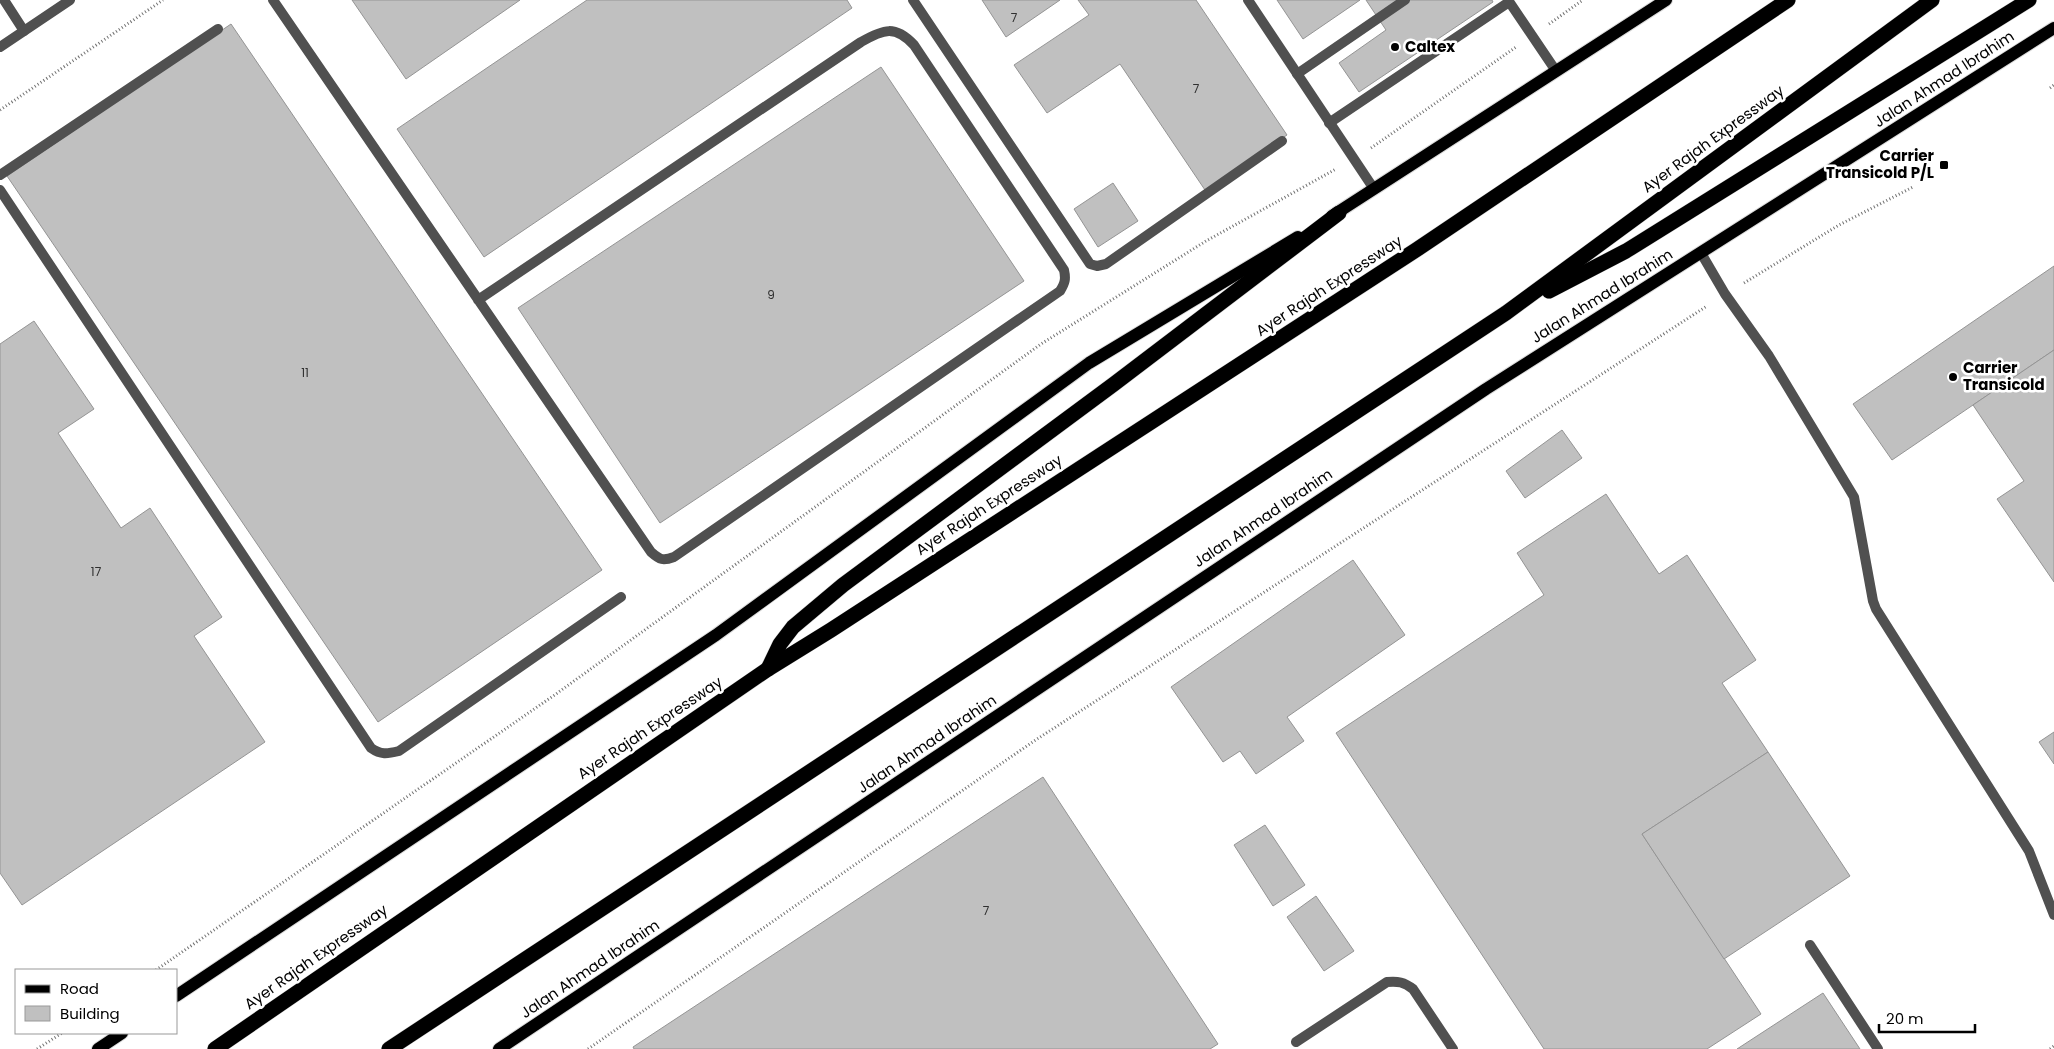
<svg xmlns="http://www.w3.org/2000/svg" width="2054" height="1049" viewBox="0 0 2054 1049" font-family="Poppins,sans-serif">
	<rect width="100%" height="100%" fill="#fff"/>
	<g fill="#c0c0c0" stroke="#949494">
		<polygon points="352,0 520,0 406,79"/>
		<polygon points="587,0 847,0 852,8 484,257 397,129"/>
		<polygon points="982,0 1060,0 1006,37"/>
		<polygon points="1078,0 1196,0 1287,135 1205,190 1120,64 1047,113 1014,65 1089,15"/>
		<polygon points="1277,0 1360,0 1303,39"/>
		<polygon points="1366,0 1492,0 1493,2 1359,92 1339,63 1386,30"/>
		<polygon points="231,24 602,570 378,722 7,176"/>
		<polygon points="881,67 1024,281 660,523 518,308"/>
		<polygon points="1113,183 1138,221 1098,247 1074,209"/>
		<polygon points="2054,266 2054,350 1892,460 1853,404"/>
		<polygon points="34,321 94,409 58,433 121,528 150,508 222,617 194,636 265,742 22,905 0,873 0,344"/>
		<polygon points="2054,350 2054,582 1997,499 2024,481 1973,405"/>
		<polygon points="1562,430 1582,458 1525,498 1506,471"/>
		<polygon points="1606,494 1659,574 1687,555 1756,660 1722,683 1768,752 1642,834 1761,1014 1707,1049 1544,1049 1336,733 1544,595 1517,553"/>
		<polygon points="1353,560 1405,635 1287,717 1304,741 1256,774 1240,751 1223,762 1171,687"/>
		<polygon points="2054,732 2054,764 2039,742"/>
		<polygon points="1768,752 1850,876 1724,959 1642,834"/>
		<polygon points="1043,777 1218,1044 1210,1049 634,1049 633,1047"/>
		<polygon points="1265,825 1305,885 1273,906 1234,845"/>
		<polygon points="1316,896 1354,951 1324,971 1287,917"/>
		<polygon points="1823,993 1860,1049 1737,1049"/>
	</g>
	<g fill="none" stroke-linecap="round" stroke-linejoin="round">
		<g stroke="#dbdbdb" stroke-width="14">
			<g id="primary">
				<polyline points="1332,216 1666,0"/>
				<polyline points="176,996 716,635 1089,363 1298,237"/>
				<polyline points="98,1049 122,1033"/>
				<polyline points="499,1049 1486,389 2054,28"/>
			</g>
		</g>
		<g stroke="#dbdbdb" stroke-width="16">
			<g id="motorway">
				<polyline points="1549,291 1626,251 2029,0"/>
				<polyline points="768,669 780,644 793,627 843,585 1114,384 1339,213"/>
				<polyline points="215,1049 768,669 831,630 1416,250 1788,0"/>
				<polyline points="389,1049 1506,313 1932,0"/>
			</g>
		</g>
		<g stroke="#727272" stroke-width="3" stroke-dasharray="1 2.5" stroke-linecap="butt">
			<polyline points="1549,24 1583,0"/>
			<polyline points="2050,88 2054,85"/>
			<polyline points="0,110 163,0"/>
			<polyline points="1371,148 1516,47"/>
			<polyline points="1744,283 1839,225 1913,187"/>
			<polyline points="156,970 556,694 1041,344 1206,241 1336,169"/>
			<polyline points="37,1049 62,1033"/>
			<polyline points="588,1049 1034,741 1707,306"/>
			<polyline points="2050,1049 2054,1046"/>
		</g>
		<g stroke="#505050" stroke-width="10">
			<path d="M273,0L651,552C660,560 663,561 674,557L1060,291C1065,283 1066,279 1064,270L914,45C895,25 884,29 861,42L478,300"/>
			<polyline points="913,0 1090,264 1097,266 1106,264 1282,141"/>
			<polyline points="1248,0 1374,189"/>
			<polyline points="1508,0 1556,71"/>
			<polyline points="1297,74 1405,0"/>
			<polyline points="1329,123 1509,2"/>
			<polyline points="0,175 218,29"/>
			<path d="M0,190L371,748C381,755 387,754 399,751L621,597"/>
			<polyline points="1701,253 1725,294 1769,356 1854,497 1873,601 1876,609 2029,851 2054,915"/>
			<polyline points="1810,945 1878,1049"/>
			<path d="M1296,1042L1387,982C1398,981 1404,982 1413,989L1453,1049"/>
		</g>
		<g stroke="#505050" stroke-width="10">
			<polyline points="4,0 24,31"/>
			<polyline points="0,47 70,0"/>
		</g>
		<use href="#primary" stroke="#000" stroke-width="12"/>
		<use href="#motorway" stroke="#000" stroke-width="15"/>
	</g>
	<g fill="#000" stroke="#fff" stroke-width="2">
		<circle cx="1395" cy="47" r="5"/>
		<rect x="1939" y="160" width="10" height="10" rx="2.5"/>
		<circle cx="1953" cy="377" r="5"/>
	</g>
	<g text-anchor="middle" stroke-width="5" stroke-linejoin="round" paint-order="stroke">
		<g font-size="12" fill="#303030">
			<text x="1014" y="22">7</text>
			<text x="1196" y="93">7</text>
			<text x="771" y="299">9</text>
			<text x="305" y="377">11</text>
			<text x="96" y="576">17</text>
			<text x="986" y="915">7</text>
		</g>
		<g font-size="15" font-weight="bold" fill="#000" stroke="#fff" text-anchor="start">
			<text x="1405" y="52">Caltex</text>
			<text x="1934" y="161" text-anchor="end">Carrier<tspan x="1934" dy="17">Transicold P/L</tspan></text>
			<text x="1963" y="373">Carrier<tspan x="1963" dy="17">Transicold</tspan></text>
		</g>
		<g font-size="15" fill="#000" stroke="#fff">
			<text transform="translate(1944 79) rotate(-33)" y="5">Jalan Ahmad Ibrahim</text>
			<text transform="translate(1713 139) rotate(-36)" y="5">Ayer Rajah Expressway</text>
			<text transform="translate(1329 286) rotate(-33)" y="5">Ayer Rajah Expressway</text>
			<text transform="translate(1602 296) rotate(-32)" y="5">Jalan Ahmad Ibrahim</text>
			<text transform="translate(989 505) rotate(-33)" y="5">Ayer Rajah Expressway</text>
			<text transform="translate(1263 518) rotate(-34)" y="5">Jalan Ahmad Ibrahim</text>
			<text transform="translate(650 728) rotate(-34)" y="5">Ayer Rajah Expressway</text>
			<text transform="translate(927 744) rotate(-34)" y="5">Jalan Ahmad Ibrahim</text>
			<text transform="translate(316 957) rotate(-35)" y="5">Ayer Rajah Expressway</text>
			<text transform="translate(590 969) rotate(-34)" y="5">Jalan Ahmad Ibrahim</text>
		</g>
	</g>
	<rect x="15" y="969" width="162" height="65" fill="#ffffff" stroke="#999999"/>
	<rect x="25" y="985" width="25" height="8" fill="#000000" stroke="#999999"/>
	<text x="60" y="994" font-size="15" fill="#000000">Road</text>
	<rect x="25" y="1006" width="25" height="15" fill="#c0c0c0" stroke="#999999"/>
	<text x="60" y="1019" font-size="15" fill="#000000">Building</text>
	<path d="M1879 1024v8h96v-8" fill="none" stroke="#000000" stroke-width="2.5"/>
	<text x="1886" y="1024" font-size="15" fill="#000000" stroke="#ffffff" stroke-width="4" paint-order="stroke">20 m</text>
</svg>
